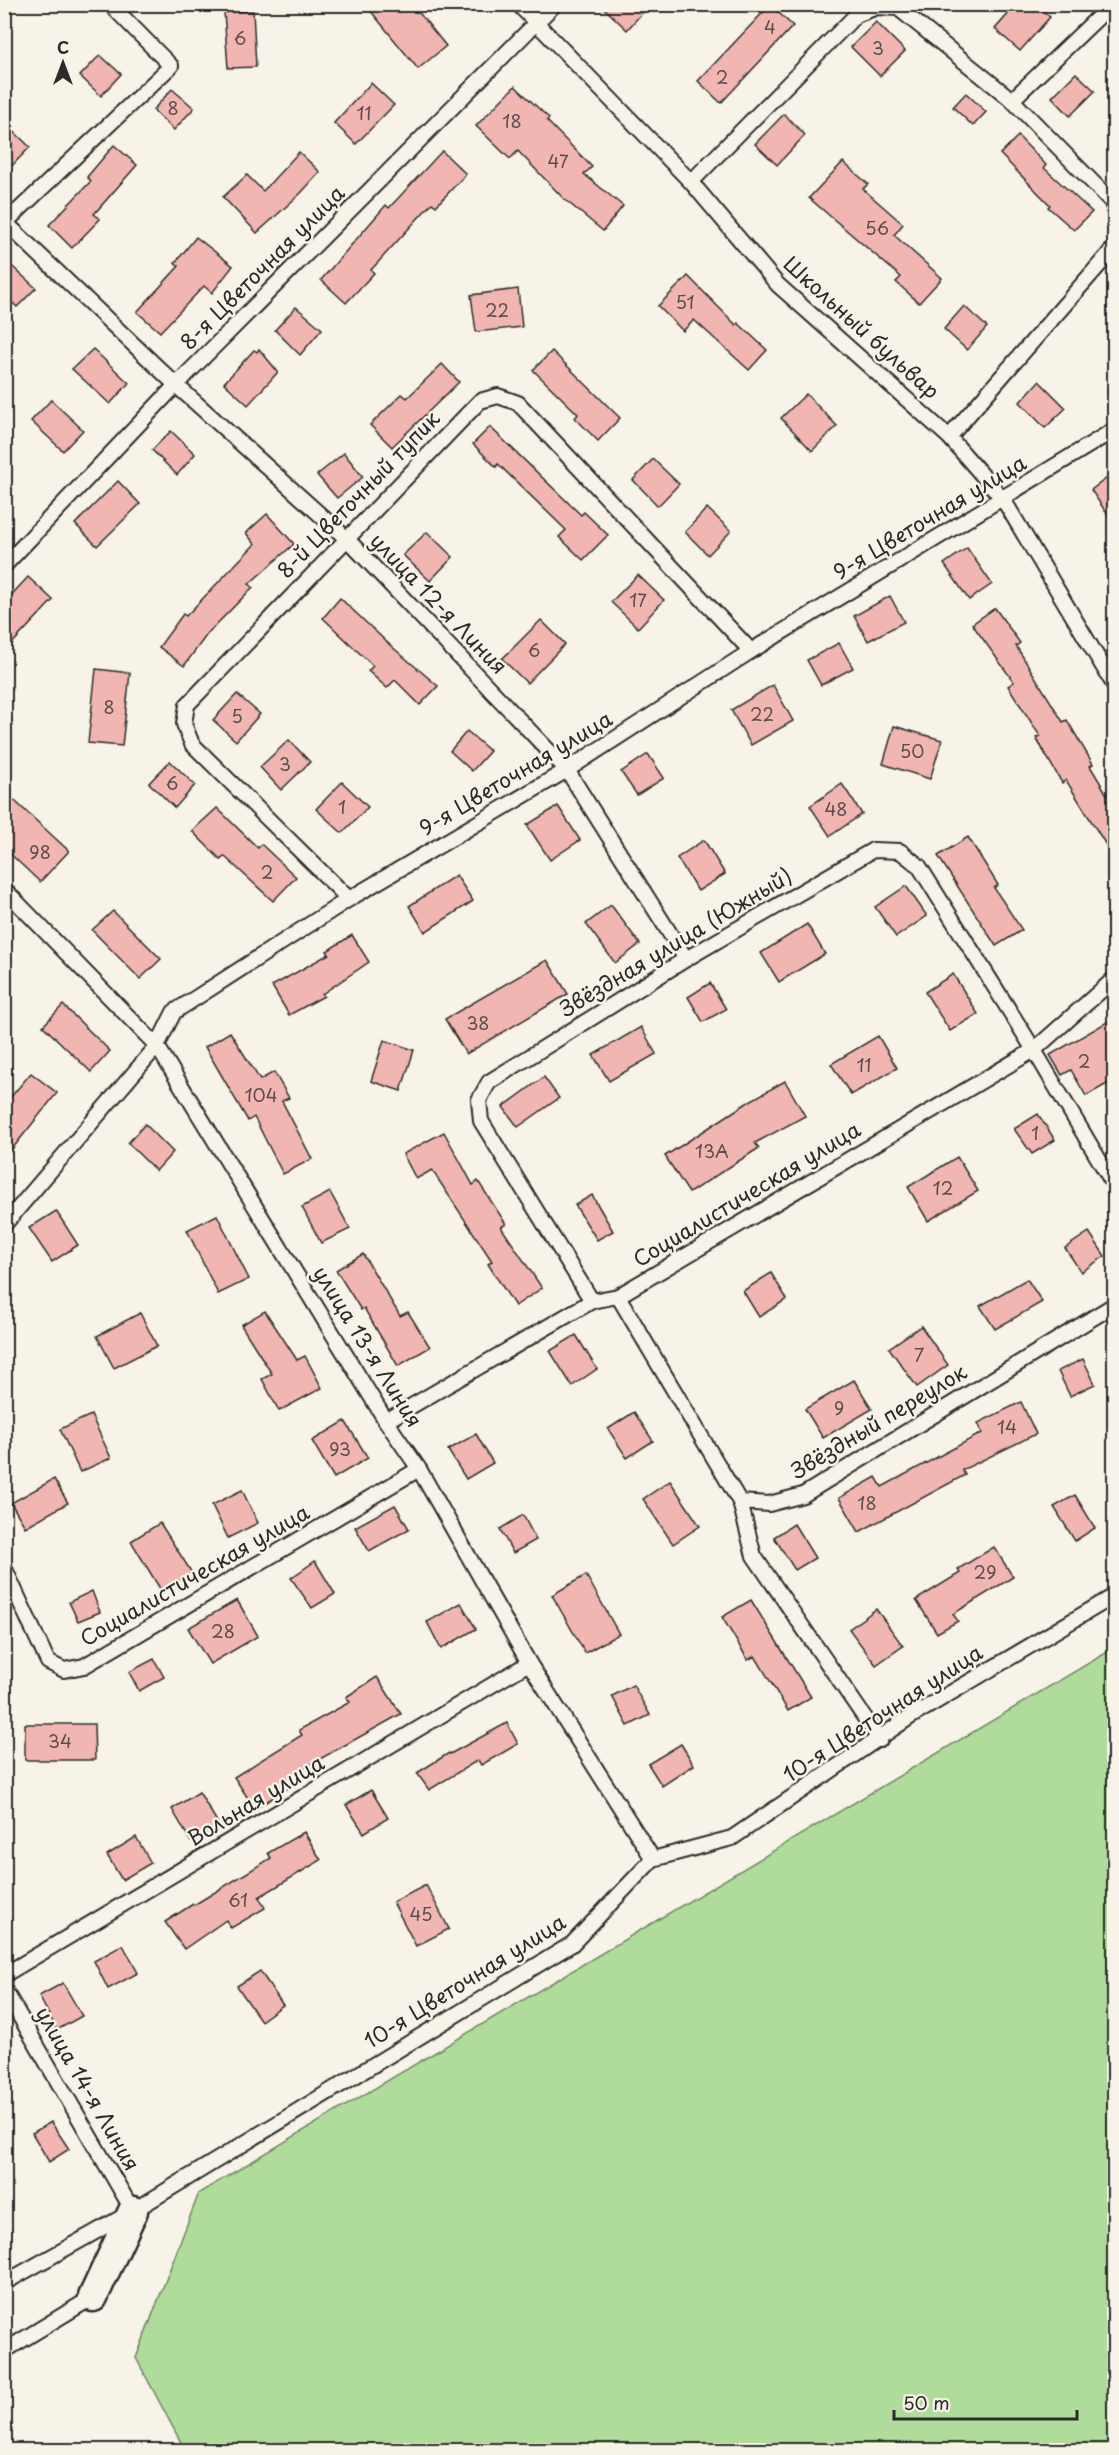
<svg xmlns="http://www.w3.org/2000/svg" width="1119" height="2455" viewBox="0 0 1119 2455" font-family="'Playpen Sans',sans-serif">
	<rect width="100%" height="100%" fill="#f7f3e8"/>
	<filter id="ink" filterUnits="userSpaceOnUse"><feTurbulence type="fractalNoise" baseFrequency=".0167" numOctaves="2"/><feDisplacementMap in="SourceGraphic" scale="12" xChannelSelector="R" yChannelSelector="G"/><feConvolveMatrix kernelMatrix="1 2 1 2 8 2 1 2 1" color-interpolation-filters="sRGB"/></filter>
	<g filter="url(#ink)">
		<polygon fill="#afdc9a" stroke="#6d8462" stroke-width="1.5" points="1114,1648 1114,2450 185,2450 136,2358 199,2193"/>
		<g fill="#f2b6b2" stroke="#2b2b2b" stroke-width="1.5">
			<polygon points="365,4 412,4 446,46 418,69"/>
			<polygon points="600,4 650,4 627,30"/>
			<polygon points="1017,4 1035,4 1050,17 1020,51 995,29"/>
			<polygon points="770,5 793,26 721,103 698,81"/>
			<polygon points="253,11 256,67 228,68 224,12"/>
			<polygon points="876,22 905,51 880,76 851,47"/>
			<polygon points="100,55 121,74 101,96 80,76"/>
			<polygon points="1076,73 1095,91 1070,116 1052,97"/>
			<polygon points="371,83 394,105 356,144 334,123"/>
			<polygon points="515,86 549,118 547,121 592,167 584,174 623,206 603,231 564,199 518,151 510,159 476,126"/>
			<polygon points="172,89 194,108 174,130 153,110"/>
			<polygon points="966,93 986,112 973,126 953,107"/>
			<polygon points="784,114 805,135 777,165 755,144"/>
			<polygon points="4,122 30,147 4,174"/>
			<polygon points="1018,136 1046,165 1044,168 1092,212 1074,230 1048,207 1050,205 1000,154"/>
			<polygon points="114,145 137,165 94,214 100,219 72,248 49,225 91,181 87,177"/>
			<polygon points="442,151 466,174 436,206 432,203 371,270 374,273 346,303 321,280 386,205 389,208"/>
			<polygon points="299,152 320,172 301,193 257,233 223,197 247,175 263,191"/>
			<polygon points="843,162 868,184 863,189 903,224 894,235 942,278 919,303 896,282 901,277 809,198"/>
			<polygon points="196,237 233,266 212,293 204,286 160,332 137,312 179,266 175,263"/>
			<polygon points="4,259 36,288 17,307 4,295"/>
			<polygon points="688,276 736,325 738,323 767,350 749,370 694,320 683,331 658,306"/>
			<polygon points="518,289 522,327 476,332 471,295"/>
			<polygon points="964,306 987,327 967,350 944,329"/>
			<polygon points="296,307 322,329 300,355 275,330"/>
			<polygon points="93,349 129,383 110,404 72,369"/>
			<polygon points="259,349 278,372 248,405 224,383 254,350 257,352"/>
			<polygon points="552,351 620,418 598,441 575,418 578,414 533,370"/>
			<polygon points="442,364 459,382 392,447 370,425 402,394 407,398"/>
			<polygon points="1039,381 1066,408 1045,428 1020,402"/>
			<polygon points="806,394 837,426 812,451 781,418"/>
			<polygon points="51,400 83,430 63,451 31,421"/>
			<polygon points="490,427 581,515 584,512 608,535 583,560 559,537 566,530 498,464 496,467 473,444"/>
			<polygon points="171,431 195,454 177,475 152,450"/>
			<polygon points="344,453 363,477 337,498 317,475"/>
			<polygon points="653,459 679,484 658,506 633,480"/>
			<polygon points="1114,473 1114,524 1091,490"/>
			<polygon points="118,481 140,504 97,546 75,524"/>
			<polygon points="707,508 731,531 708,555 685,532"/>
			<polygon points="267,514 294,544 249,584 253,587 208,633 184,666 159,647 183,614 186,616 255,544 246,533"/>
			<polygon points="427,532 453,557 430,581 403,555"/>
			<polygon points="967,548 992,584 969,600 944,564"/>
			<polygon points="638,575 664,600 638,628 611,602"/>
			<polygon points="28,577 53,600 4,652 4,603"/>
			<polygon points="890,596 904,622 868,641 854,616"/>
			<polygon points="340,598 391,646 438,686 420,705 395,680 387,688 368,671 373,666 323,618"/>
			<polygon points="995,608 1020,643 1016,646 1063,722 1067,720 1093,764 1090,766 1114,806 1114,858 1066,780 1062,783 1036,738 1040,736 1008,686 1014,682 972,624"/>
			<polygon points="541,620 565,644 527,683 502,659"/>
			<polygon points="839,643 853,668 821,685 807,660"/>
			<polygon points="96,669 130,673 122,746 88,743"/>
			<polygon points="773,685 793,721 751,745 731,710"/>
			<polygon points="237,694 260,714 236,741 213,720"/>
			<polygon points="894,726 942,740 930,779 883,764"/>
			<polygon points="467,731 490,751 472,771 450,751"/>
			<polygon points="289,740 310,762 281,790 260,767"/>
			<polygon points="648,754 664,778 637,795 621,772"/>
			<polygon points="170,761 195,785 175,808 149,783"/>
			<polygon points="342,782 368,807 342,833 316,809"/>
			<polygon points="842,784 862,814 830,836 810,806"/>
			<polygon points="4,791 69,851 40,882 4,848"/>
			<polygon points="558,806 580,840 550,860 527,825"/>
			<polygon points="217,808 258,848 261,844 296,877 273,901 224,856 221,860 192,831"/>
			<polygon points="968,837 998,885 994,888 1022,930 996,946 938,856"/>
			<polygon points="704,840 725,874 698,891 677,858"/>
			<polygon points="456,875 473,901 425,932 409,906"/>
			<polygon points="906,886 927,916 896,937 875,907"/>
			<polygon points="611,905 640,944 615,963 586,924"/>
			<polygon points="113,911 161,959 140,979 92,930"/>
			<polygon points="807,924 825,954 779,982 761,953"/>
			<polygon points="352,935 369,962 322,994 324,996 289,1015 272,986 329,954 327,951"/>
			<polygon points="547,960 568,994 466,1054 445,1019"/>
			<polygon points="953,974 978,1014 950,1031 925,992"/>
			<polygon points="710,983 726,1009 703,1022 688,997"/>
			<polygon points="63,1005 110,1051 91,1072 43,1026"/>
			<polygon points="1114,1018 1114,1080 1086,1096 1071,1070 1062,1075 1050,1055"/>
			<polygon points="641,1027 656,1054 609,1081 593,1055"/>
			<polygon points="230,1032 260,1080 274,1072 289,1098 282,1101 312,1159 283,1174 254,1117 248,1121 205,1047"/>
			<polygon points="878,1036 897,1068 851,1095 831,1064"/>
			<polygon points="384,1040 414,1050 401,1091 371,1081"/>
			<polygon points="31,1073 57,1093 4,1159 4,1105"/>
			<polygon points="544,1077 559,1098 518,1127 503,1107"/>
			<polygon points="785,1081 805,1116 755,1143 759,1148 689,1193 665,1156 750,1101"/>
			<polygon points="1038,1114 1055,1140 1032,1154 1014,1129"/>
			<polygon points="145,1124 173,1152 156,1171 128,1143"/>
			<polygon points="444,1132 473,1185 478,1181 506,1224 501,1227 542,1288 515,1306 488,1264 492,1261 432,1170 416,1179 403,1154"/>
			<polygon points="957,1157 978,1191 928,1221 908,1187"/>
			<polygon points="330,1192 350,1229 321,1243 302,1207"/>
			<polygon points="592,1195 613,1231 597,1240 575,1205"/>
			<polygon points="56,1211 78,1245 52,1262 29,1228"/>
			<polygon points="217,1215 249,1279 218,1294 187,1230"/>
			<polygon points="1089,1232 1105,1256 1081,1272 1065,1248"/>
			<polygon points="363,1254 400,1316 408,1312 430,1347 398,1366 364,1308 361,1310 336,1270"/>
			<polygon points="771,1273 787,1299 759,1317 743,1291"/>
			<polygon points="1027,1279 1042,1302 995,1329 980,1306"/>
			<polygon points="265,1311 297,1360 305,1356 322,1388 279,1411 262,1379 272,1374 241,1325"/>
			<polygon points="140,1313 157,1346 114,1368 97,1336"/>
			<polygon points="921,1326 948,1365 917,1387 889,1348"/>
			<polygon points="576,1335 597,1369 572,1386 550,1351"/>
			<polygon points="1083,1359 1095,1384 1070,1396 1058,1371"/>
			<polygon points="854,1380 872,1409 823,1438 805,1409"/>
			<polygon points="1021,1402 1036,1434 962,1470 965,1475 859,1532 839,1498 876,1477 882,1487 982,1433 978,1423"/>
			<polygon points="634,1412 653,1441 627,1458 608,1429"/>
			<polygon points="91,1415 111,1458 80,1472 60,1429"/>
			<polygon points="345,1421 368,1458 334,1478 312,1441"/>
			<polygon points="476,1434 493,1463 466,1479 448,1450"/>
			<polygon points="54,1479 68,1503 25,1527 11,1503"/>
			<polygon points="670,1481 700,1526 673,1544 643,1499"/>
			<polygon points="242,1490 258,1523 228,1538 212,1505"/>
			<polygon points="1075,1495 1095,1528 1075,1541 1054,1507"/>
			<polygon points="395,1505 409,1529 369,1551 355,1527"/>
			<polygon points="523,1515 536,1540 513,1553 500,1529"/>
			<polygon points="160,1523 192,1573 162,1592 131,1541"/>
			<polygon points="794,1524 815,1558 795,1570 774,1537"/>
			<polygon points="994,1547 1013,1577 953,1614 958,1621 937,1633 916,1600 960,1573 958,1569"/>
			<polygon points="315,1561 335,1594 312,1608 291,1578"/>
			<polygon points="586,1575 619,1634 585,1653 552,1595"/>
			<polygon points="92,1591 100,1612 78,1621 69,1602"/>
			<polygon points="237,1600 258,1636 210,1664 188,1628"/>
			<polygon points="751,1600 811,1697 788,1711 755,1656 748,1660 722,1617"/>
			<polygon points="461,1603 476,1629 441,1649 427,1622"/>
			<polygon points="876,1609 903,1646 876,1665 849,1629"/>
			<polygon points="154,1659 164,1677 139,1691 129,1672"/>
			<polygon points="377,1677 401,1714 291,1775 296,1783 255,1809 234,1777 302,1735 299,1730 350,1702 346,1697"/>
			<polygon points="633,1685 650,1715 628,1726 612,1696"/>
			<polygon points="507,1723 518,1744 481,1765 478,1760 429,1790 417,1773 449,1753 450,1754"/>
			<polygon points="25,1724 94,1724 95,1760 25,1760"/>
			<polygon points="681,1744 694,1765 662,1786 648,1764"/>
			<polygon points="371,1790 388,1818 364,1833 346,1805"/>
			<polygon points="199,1792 219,1825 191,1842 172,1809"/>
			<polygon points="304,1832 321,1860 259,1897 265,1908 231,1928 226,1920 184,1949 165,1922 193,1904 194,1905 271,1858 268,1853"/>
			<polygon points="136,1837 151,1863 122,1880 107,1855"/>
			<polygon points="426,1885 449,1929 416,1946 393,1902"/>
			<polygon points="123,1945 138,1973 108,1989 94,1961"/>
			<polygon points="260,1971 283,2005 261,2021 237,1986"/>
			<polygon points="63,1983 82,2016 57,2030 39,1996"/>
			<polygon points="51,2122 69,2149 49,2162 32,2133"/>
		</g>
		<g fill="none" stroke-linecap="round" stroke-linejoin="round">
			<g stroke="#2b2b2b" stroke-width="18">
				<g id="lane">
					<polyline points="518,4 691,182 778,285 949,437 1003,499 1114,685"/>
					<polyline points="1012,100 1112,4"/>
					<polyline points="691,182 856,15 877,7 898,8 1012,100 1111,201 1114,208"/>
					<polyline points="6,223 176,385 346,538 567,770 686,959"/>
					<polyline points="4,224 171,66 110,4"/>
					<polyline points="949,437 1114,248"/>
					<polyline points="4,566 176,385 555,4"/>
					<polyline points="4,889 157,1046 386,1421 419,1469 529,1663 653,1859"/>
					<polyline points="349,899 192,744 184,724 187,705 480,401 498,396 518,403 751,651"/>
					<polyline points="4,1225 157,1046 174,1012 349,899 567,770 751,651 1114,430"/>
					<polyline points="618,1296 740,1502 769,1504 803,1495 1114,1305"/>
					<polyline points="592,1301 481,1121 479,1100 489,1082 686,959 873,850 900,851 919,866 1034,1050 1114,1185"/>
					<polyline points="386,1421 592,1301 618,1296 1034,1050 1114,979"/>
					<polyline points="740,1502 754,1556 880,1740"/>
					<polyline points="4,1567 48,1662 64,1670 84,1666 419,1469"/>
					<polyline points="4,1975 529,1663"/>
					<polyline points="4,1989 133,2211"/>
					<polyline points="4,2283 133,2211 572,1944 653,1859 732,1838 910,1717 1114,1596"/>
					<polyline points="4,2351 93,2297"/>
				</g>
			</g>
			<g stroke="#2b2b2b" stroke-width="33">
				<polyline id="street" points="93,2297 133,2211"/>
			</g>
			<use href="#lane" stroke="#f7f3e8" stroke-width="14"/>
			<use href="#street" stroke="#f7f3e8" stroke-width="28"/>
		</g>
	</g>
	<g text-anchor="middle" stroke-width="5" stroke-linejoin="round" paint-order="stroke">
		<g font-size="18" fill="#5d4e4d">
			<text x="770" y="34">4</text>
			<text x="240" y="45">6</text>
			<text x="878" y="55">3</text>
			<text x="722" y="84">2</text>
			<text x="173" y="115">8</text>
			<text x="364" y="120">11</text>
			<text x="512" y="128">18</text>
			<text x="558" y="168">47</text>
			<text x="877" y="235">56</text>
			<text x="685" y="309">51</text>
			<text x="497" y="317">22</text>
			<text x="638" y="607">17</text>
			<text x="534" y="657">6</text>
			<text x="109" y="714">8</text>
			<text x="762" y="721">22</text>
			<text x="237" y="723">5</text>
			<text x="912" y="758">50</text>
			<text x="285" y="771">3</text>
			<text x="172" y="790">6</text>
			<text x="342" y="814">1</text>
			<text x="836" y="816">48</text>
			<text x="40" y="859">98</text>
			<text x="267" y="879">2</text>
			<text x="478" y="1030">38</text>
			<text x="1084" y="1068">2</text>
			<text x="864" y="1072">11</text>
			<text x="261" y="1102">104</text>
			<text x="1035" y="1140">1</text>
			<text x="712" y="1158">13А</text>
			<text x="943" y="1195">12</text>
			<text x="919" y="1362">7</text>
			<text x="839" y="1415">9</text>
			<text x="1007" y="1434">14</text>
			<text x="340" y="1456">93</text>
			<text x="867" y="1510">18</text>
			<text x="985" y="1579">29</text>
			<text x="223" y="1638">28</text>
			<text x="60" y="1748">34</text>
			<text x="238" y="1907">61</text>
			<text x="421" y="1921">45</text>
		</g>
		<g font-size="21" fill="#2b2b2b" stroke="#f7f3e8">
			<text transform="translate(263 268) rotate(-45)" y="7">8-я Цветочная улица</text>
			<text transform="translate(861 328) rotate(42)" y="7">Школьный бульвар</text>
			<text transform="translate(359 495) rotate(-46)" y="7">8-й Цветочный тупик</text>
			<text transform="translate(930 518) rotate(-31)" y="7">9-я Цветочная улица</text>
			<text transform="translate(438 604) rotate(46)" y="7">улица 12-я Линия</text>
			<text transform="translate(516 774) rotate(-31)" y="7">9-я Цветочная улица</text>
			<text transform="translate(676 943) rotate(-31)" y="7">Звёздная улица (Южный)</text>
			<text transform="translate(747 1195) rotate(-31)" y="7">Социалистическая улица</text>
			<text transform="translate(367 1347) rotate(58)" y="7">улица 13-я Линия</text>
			<text transform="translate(879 1422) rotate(-31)" y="7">Звёздный переулок</text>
			<text transform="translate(195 1576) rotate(-30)" y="7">Социалистическая улица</text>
			<text transform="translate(883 1714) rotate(-33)" y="7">10-я Цветочная улица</text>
			<text transform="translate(256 1801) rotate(-31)" y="7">Вольная улица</text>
			<text transform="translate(465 1982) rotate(-32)" y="7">10-я Цветочная улица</text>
			<text transform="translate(87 2089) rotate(60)" y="7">улица 14-я Линия</text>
		</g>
	</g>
	<rect width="1119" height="2455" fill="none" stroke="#f7f3e8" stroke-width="24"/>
	<rect x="12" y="12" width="1095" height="2431" fill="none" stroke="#2b2b2b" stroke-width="2" filter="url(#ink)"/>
	<g transform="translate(63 63)" stroke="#f7f3e8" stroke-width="4.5" paint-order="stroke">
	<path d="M0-4.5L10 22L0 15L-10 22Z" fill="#2b2b2b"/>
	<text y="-9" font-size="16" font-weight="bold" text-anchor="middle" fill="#2b2b2b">С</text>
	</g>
	<path d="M894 2410v9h183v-9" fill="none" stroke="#2b2b2b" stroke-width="3"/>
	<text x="903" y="2410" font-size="18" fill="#2b2b2b" stroke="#f7f3e8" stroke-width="4.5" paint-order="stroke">50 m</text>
</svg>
